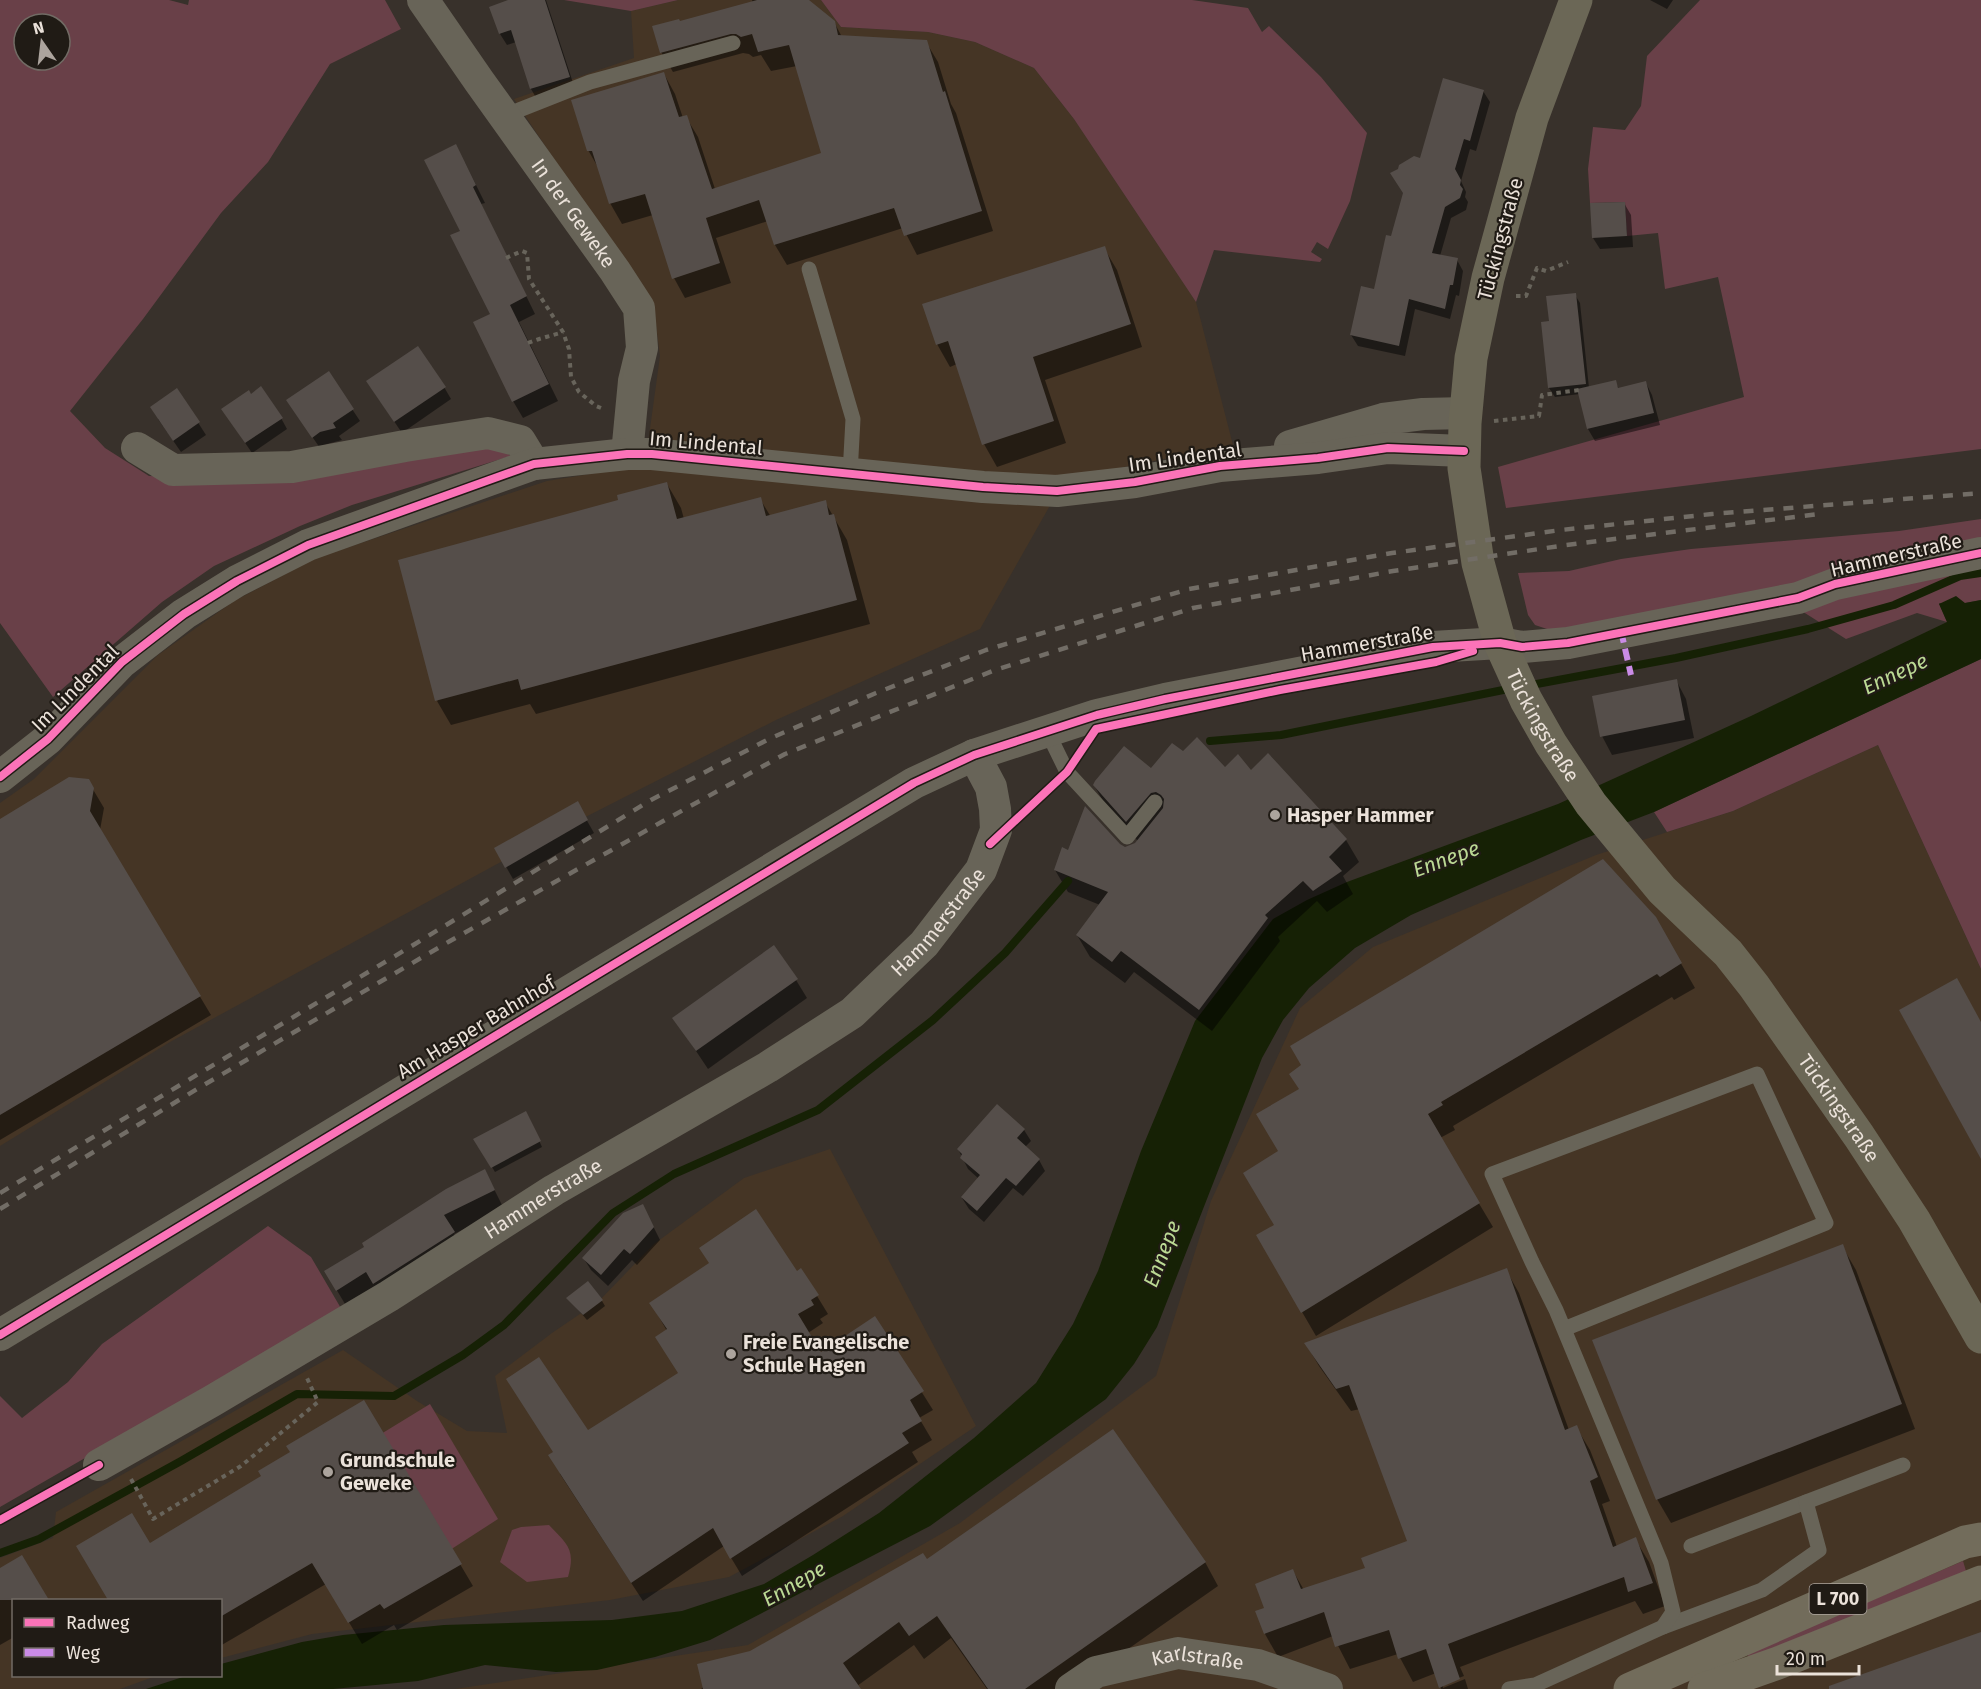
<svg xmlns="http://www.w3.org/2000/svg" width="1981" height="1689" viewBox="0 0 1981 1689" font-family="'Fira Sans',sans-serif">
	<rect width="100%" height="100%" fill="#38312b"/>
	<g fill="#453525">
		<polygon points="678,0 821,0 841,27 928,32 975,42 1034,68 1074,119 1196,302 1233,445 1065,479 980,629 776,720 556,832 170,1042 0,1146 0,803 34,779 158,655 234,601 316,558 547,481 645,465 660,356 654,310 514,99 634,58 631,11"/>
		<polygon points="1878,745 1981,969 1981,1689 455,1689 748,1645 960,1523 1156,1376 1211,1201 1300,1008 1373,947 1596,855 1733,811"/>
		<polygon points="830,1149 976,1426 843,1516 729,1577 610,1600 312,1634 221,1658 220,1600 14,1600 14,1676 156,1676 120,1689 0,1689 0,1558 53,1538 56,1512 343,1350 417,1401 467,1431 507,1433 495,1376 552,1333 599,1301 654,1244 744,1178"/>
	</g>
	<g fill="#694048" fill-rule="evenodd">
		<path d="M0,0H169L188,5L189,0H385L401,29L330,64L268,162L221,213L143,319L70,411L105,448L149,476L204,478L488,441L511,456L352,505L300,526L214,566L162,602L53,697L0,623ZM24,24H60V60H24Z"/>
		<polygon points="564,0 678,0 631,11"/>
		<polygon points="821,0 1192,0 1248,8 1262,32 1269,26 1321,77 1367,133 1350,201 1328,249 1317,242 1311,252 1322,259 1320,262 1214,250 1196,302 1074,119 1034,68 975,42 928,32 841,27"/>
		<polygon points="1700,0 1981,0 1981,449 1506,508 1498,467 1744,397 1718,277 1665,289 1658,233 1627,236 1625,202 1590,203 1588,169 1593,127 1625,130 1641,106 1647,56"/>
		<polygon points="1981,519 1981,600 1965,603 1939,603 1947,622 1917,613 1846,639 1778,596 1556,632 1535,625 1528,615 1518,573 1569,571 1621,559 1691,549 1899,531"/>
		<polygon points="1981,659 1981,969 1878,745 1733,811 1667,832 1654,812"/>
		<polygon points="268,1226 311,1257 342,1310 0,1507 0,1396 22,1418 68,1382 102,1344"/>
		<polygon points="430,1404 498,1519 450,1550 381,1434"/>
		<path d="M549,1525C567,1544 576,1549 568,1577L527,1582L500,1562L512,1530L521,1527Z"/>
		<polygon points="1963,1561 1966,1571 1748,1658 1748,1653"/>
	</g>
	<polygon fill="#162105" points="1956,596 1965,603 1981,600 1981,659 1654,812 1581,840 1411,915 1355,948 1309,988 1283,1020 1262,1058 1157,1327 1134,1364 1106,1399 930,1526 710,1640 655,1657 597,1670 556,1672 485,1665 418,1681 333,1689 146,1689 186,1676 220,1676 221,1664 302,1642 343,1635 444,1625 612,1620 682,1611 764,1584 813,1555 879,1513 974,1438 1036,1383 1073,1324 1098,1271 1141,1151 1195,1021 1273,919 1307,900 1347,882 1558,804 1751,716 1947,622 1939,604"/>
	<g fill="#0007">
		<polygon points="512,0 546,0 575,89 538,101 531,89 516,42 507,45 500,34"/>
		<polygon points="752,0 807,0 834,22 842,37 926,42 938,62 951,104 956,113 993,231 917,255 903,228 787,265 775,245 768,221 716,238 731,283 685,298 674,278 653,215 622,224 610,203 599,169 588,150 664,74 675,94 683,118 686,117 698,137 715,189 823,154 797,66 771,71 761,55 753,57 749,54 743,53 673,72 661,52 679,23 753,3"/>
		<polygon points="1650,0 1673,0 1667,9"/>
		<polygon points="1483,91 1490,102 1476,151 1470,149 1461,181 1466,192 1465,197 1468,202 1466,210 1451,218 1440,256 1457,260 1463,271 1459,296 1456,295 1450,319 1415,309 1405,356 1358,346 1351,335 1375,291 1392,238 1421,160"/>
		<polygon points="465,163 485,203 481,204 535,314 519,322 558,401 523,418 513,401 492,315 462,231"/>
		<polygon points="1624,203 1631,215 1633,247 1600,249 1593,238"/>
		<polygon points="1104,248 1117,270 1142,347 1045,380 1066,443 997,467 984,444 957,364 950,367 937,344"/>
		<polygon points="1575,295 1580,303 1589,388 1615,382 1619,389 1646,383 1652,395 1660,425 1595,441 1588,429 1580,394 1555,397 1549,388 1542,323 1551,322"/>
		<polygon points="328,373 360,421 339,436 342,440 327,444 320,448 295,412"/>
		<polygon points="444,387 451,399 402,433 375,393"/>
		<polygon points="177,390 206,435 181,452 158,419"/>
		<polygon points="281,418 287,429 252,453 229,419"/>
		<polygon points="667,484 681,508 684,519 760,499 771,517 825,502 847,540 870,624 536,714 530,704 451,725 437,701 620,501"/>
		<polygon points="1676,680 1686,699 1694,738 1612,755 1602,736"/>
		<polygon points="1183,753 1225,769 1251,772 1268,756 1346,840 1359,862 1343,876 1353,894 1327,912 1317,901 1278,937 1280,941 1212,1031 1134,972 1125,983 1090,957 1077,935 1100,905 1068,892 1055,870 1069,852 1119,845 1125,848 1136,844 1138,841 1107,808 1094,785 1151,770"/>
		<polygon points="88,781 104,808 100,830 211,1015 0,1140 0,821"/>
		<polygon points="577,803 594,833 513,879 496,849"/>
		<polygon points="1655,918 1695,988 1674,1000 1672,997 1453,1126 1455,1130 1440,1138 1493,1227 1316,1336 1258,1236 1276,1226"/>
		<polygon points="796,980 807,998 708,1069 674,1018"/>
		<polygon points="997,1106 1024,1130 1031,1141 1025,1147 1039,1160 1045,1171 1023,1196 1013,1188 984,1222 969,1209 962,1198 979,1179 968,1169 958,1149"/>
		<polygon points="529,1118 542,1147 495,1172 475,1139"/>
		<polygon points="485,1171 504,1209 454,1234 464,1252 348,1309 326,1272"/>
		<polygon points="643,1206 660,1240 637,1265 632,1260 608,1286 591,1270 584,1259"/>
		<polygon points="1842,1246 1856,1270 1915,1429 1671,1523 1657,1499"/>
		<polygon points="1506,1270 1519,1293 1569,1430 1576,1427 1590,1450 1610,1501 1602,1504 1617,1547 1635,1539 1649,1562 1665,1606 1643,1614 1635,1601 1460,1667 1464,1676 1443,1684 1443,1688 1465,1679 1468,1689 1441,1689 1436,1673 1413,1682 1398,1654 1350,1669 1333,1636 1278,1657 1265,1634 1257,1612 1266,1608 1293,1571 1304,1590 1367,1569 1409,1542 1360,1409 1351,1411 1319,1366 1306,1344"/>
		<polygon points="796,1273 817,1296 828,1314 820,1319 823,1323 808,1333 820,1354 875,1318 933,1410 919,1418 932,1440 912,1452 918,1462 742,1576 724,1546 643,1601 560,1474 588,1432 679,1374 667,1331 651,1303"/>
		<polygon points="568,1298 602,1301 605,1306 587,1320"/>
		<polygon points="364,1402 473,1586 397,1630 394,1625 362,1644 326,1584 220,1646 220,1600 109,1600 78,1547 150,1545 263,1477 292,1452"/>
		<polygon points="22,1557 47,1600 14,1600 14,1637 0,1645 0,1570"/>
		<polygon points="927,1561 1205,1562 1218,1586 1071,1689 987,1689 951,1638 924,1659 914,1645 857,1686 859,1689 701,1689 750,1652"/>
	</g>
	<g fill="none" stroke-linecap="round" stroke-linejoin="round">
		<g stroke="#162105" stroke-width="8">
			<polyline points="1526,686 1676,658 1808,629 1894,605 1960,576 1981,573"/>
			<polyline points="1210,741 1281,735 1513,688"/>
			<polyline points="0,1553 39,1539 181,1461 297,1394 394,1396 463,1355 504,1325 613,1213 674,1174 818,1110 933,1020 1005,953 1068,881"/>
		</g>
	</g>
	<g fill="#554e4a">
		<polygon points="508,0 545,0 570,77 530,89 511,30 499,34 489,7"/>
		<polygon points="757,0 809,0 835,21 838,35 927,40 943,92 945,91 982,211 904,236 894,208 774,245 759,200 706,218 720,263 672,279 645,194 609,204 592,151 587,151 571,100 664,72 679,117 687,115 712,189 821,153 789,45 758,52 752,34 741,37 736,34 731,34 660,53 652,26 679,19 680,21"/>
		<polygon points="1443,78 1484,90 1470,141 1464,139 1455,169 1461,180 1460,185 1463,189 1460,198 1445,207 1432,253 1458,258 1453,285 1450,285 1445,309 1409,299 1399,346 1350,335 1361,286 1374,289 1386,235 1391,236 1403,193 1390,173 1398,169 1399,165 1414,156 1420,158"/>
		<polygon points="456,144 476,185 473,187 527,296 510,305 549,384 512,402 473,322 490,314 450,235 460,231 424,160"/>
		<polygon points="1625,202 1627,236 1592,238 1590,203"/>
		<polygon points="1105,246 1131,324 1033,357 1054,421 982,445 948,341 936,345 922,304"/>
		<polygon points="1576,293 1586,384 1548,388 1541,322 1549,321 1546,296"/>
		<polygon points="418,346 446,387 394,422 366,381"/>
		<polygon points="329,371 354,409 333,423 336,428 320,432 312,438 286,400"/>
		<polygon points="1616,380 1618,388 1646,381 1654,413 1587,429 1577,389"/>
		<polygon points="261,386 283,418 245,443 221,409 249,390 251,394"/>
		<polygon points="177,388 200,422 173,441 150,407"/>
		<polygon points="667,482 677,519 761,497 766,516 826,500 829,515 834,514 857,600 521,690 518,679 435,701 398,560 618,500 617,495"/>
		<polygon points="1677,679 1685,720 1600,737 1592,696"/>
		<polygon points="1197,737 1225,767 1238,754 1251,770 1268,753 1347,839 1329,857 1342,871 1313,891 1303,881 1265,915 1268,918 1199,1010 1121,951 1112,962 1076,935 1108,892 1054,870 1062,847 1068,850 1085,806 1120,844 1125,847 1135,843 1163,808 1164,799 1161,795 1156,792 1151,793 1126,822 1093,785 1095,781 1124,746 1151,768 1172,743 1183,751"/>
		<polygon points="69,777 89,779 94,788 90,811 201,996 0,1115 0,819"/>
		<polygon points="578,801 588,820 505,868 494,848"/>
		<polygon points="1603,859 1656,917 1682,963 1660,977 1657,974 1441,1102 1443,1105 1428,1114 1480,1203 1301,1313 1256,1235 1274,1225 1243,1173 1278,1151 1256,1114 1299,1089 1289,1074 1301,1065 1290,1046"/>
		<polygon points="774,945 798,979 696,1051 672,1018"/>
		<polygon points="1957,978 1981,1022 1981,1159 1899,1010"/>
		<polygon points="997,1104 1025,1129 1017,1138 1040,1159 1016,1186 1006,1178 977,1211 961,1197 980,1175 960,1158 962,1154 957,1149"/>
		<polygon points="526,1111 541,1141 491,1168 473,1139"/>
		<polygon points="485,1169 495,1190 444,1215 455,1232 373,1284 366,1272 336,1291 324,1271 364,1247 362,1243 446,1189"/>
		<polygon points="643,1204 654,1227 630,1254 624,1249 601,1275 582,1258 623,1213"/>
		<polygon points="756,1209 797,1271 801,1268 819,1295 811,1300 814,1305 798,1314 821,1352 875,1316 924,1391 910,1400 922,1421 902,1433 909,1443 730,1559 713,1528 631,1583 548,1455 553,1452 506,1379 539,1357 588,1430 678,1373 655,1337 667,1329 649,1303 709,1263 699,1248"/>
		<polygon points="1843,1244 1902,1404 1656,1500 1592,1340"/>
		<polygon points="1507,1268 1565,1430 1577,1425 1598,1477 1590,1481 1613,1547 1636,1537 1653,1583 1628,1592 1624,1577 1448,1644 1460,1679 1439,1688 1426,1649 1398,1659 1389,1630 1335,1647 1324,1612 1264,1634 1255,1611 1264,1608 1255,1584 1293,1569 1301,1589 1365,1568 1361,1558 1407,1541 1349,1385 1336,1389 1304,1343"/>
		<polygon points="588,1281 603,1300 583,1315 566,1298"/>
		<polygon points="364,1400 462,1564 384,1609 380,1604 348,1623 312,1563 220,1617 220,1600 108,1600 76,1546 132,1513 150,1543 261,1476 258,1471 290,1452 286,1446"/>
		<polygon points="1113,1429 1206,1562 1025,1689 988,1689 937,1616 909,1636 899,1622 843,1663 861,1689 703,1689 697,1664 750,1651 923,1553 927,1559"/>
		<polygon points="22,1555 49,1600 0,1600 0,1568"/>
		<polygon points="1981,1632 1981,1689 1829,1689 1829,1686"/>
	</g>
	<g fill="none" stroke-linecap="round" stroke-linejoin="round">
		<g stroke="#68645b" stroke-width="4" stroke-dasharray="4.5 4.5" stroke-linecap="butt">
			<polyline points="506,258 522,251 527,253 529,279 563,332 569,349 571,377 579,392 596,406 601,408"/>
			<polyline points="1516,296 1526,296 1537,268 1546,271 1568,262"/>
			<path d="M528,343C540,338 551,336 563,332"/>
			<polyline points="1494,421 1539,416 1542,395 1579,390"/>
			<polyline points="131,1479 153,1519 241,1466 318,1402 307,1378"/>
		</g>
		<g stroke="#686458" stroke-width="15">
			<polyline points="504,116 590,82 733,43"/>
			<polyline points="809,269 853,419 850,474"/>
			<polyline points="1047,731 1067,772 1127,837 1155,802"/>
			<polyline points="1691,1546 1806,1502"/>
			<polyline points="1663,1627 1762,1590 1819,1550 1806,1502 1903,1465"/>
			<polyline points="1509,1689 1535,1685 1663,1627 1673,1612 1661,1563 1556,1310 1532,1262 1492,1174 1757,1074 1826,1223 1564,1329"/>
		</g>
		<g stroke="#686458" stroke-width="32">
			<path id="s1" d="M423,0L479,81L615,271L639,308L642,348L634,381L627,454"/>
			<polyline points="1290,446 1383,419 1423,414 1466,413"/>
			<polyline points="137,448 173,470 292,467 405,446 488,433 520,441 534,464"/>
			<polyline points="0,777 48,739 122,662 184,614 237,581 308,545 534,464 627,454 652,454 983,487 1057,491 1135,482 1220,466 1318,458 1388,448 1464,451"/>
			<polyline points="0,1335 914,783 974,755 1097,715 1165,699 1433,647 1500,643 1522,647 1568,643 1798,598 1835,584 1981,553"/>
			<path id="s2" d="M99,1465L212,1401L389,1296L554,1190L768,1067L852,1013L924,944L981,870L996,830L995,809L991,787L974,755"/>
			<path id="s3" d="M1071,1689L1096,1672L1178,1653L1258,1665L1327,1689"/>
		</g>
		<path stroke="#6b6756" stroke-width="33" id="s4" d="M1576,0L1532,118L1488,278L1471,358L1465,423L1464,468L1478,563L1500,643L1526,700L1551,744L1591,804L1662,890L1728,953L1754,986L1859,1136L1914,1220L1981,1337"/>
		<g stroke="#726c5b" stroke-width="33">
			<polyline points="1630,1689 1965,1542 1981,1539"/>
			<polyline points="1704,1689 1778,1663 1981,1582"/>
		</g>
		<g stroke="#726d66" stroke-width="4.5" stroke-dasharray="10 10" stroke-linecap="butt">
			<polyline points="0,1193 415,944 651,800 771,738 876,693 986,650 1189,589 1392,553 1561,530 1712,514 1981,493"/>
			<polyline points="0,1209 202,1086 450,941 665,820 785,754 995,670 1193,608 1393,571 1566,545 1819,514"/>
		</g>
		<polyline stroke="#ca8be6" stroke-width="6" stroke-dasharray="12 6" stroke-linecap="butt" points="1621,631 1631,675"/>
		<g stroke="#201b15" stroke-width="11">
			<g id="cycleway">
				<polyline points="0,777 48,739 122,662 184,614 237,581 308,545 534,464 627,454 652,454 983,487 1057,491 1135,482 1220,466 1318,458 1388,448 1464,451"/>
				<polyline points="990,844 1067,772 1096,729 1280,690 1436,662 1473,651"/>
				<polyline points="0,1335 914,783 974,755 1097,715 1165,699 1433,647 1500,643 1522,647 1568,643 1798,598 1835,584 1981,553"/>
				<polyline points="0,1520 99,1465"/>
			</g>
		</g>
		<use href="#cycleway" stroke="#fb73b8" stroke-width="8"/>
	</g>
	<g fill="#aca49d" stroke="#201b15" stroke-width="2">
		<circle cx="1275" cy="815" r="6"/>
		<circle cx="731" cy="1354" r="6"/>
		<circle cx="328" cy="1472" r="6"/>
	</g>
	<g text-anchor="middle" stroke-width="4.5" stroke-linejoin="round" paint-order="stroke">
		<rect fill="#201b15" stroke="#aea69f" stroke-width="1.5" x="1809.5" y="1584" width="57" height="30" rx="4.5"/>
		<g font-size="18" font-weight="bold" fill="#ebe2da">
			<text x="1838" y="1605">L 700</text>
		</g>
		<g font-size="20" fill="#ebe2da" stroke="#201b15">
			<text dy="7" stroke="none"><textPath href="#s1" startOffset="261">In der Geweke</textPath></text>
			<text transform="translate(1500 239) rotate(-75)" y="7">Tückingstraße</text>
			<text transform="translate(706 443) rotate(5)" y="7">Im Lindental</text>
			<text transform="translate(1185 457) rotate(-8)" y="7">Im Lindental</text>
			<text transform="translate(1896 555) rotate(-13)" y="7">Hammerstraße</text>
			<text transform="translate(1367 643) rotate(-10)" y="7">Hammerstraße</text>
			<text transform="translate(75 688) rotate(-45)" y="7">Im Lindental</text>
			<text dy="7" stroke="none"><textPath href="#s4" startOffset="756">Tückingstraße</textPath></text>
			<text dy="7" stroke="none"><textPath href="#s2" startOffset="1004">Hammerstraße</textPath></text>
			<text transform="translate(476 1027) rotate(-31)" y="7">Am Hasper Bahnhof</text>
			<text dy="7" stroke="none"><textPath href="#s4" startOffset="1242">Tückingstraße</textPath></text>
			<text dy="7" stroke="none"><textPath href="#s2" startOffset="518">Hammerstraße</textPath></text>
			<text dy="7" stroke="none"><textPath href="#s3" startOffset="134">Karlstraße</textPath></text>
		</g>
		<g font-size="20" font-weight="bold" fill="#ebe2da" stroke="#201b15" text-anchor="start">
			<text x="1287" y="822">Hasper Hammer</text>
			<text x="743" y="1349">Freie Evangelische<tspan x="743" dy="23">Schule Hagen</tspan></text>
			<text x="340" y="1467">Grundschule<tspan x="340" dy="23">Geweke</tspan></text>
		</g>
		<g font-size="21" font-style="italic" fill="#bbd994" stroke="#201b15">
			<text transform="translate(1895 674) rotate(-25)" y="7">Ennepe</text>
			<text transform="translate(1446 859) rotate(-20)" y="7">Ennepe</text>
			<text transform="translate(1162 1254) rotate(-69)" y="7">Ennepe</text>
			<text transform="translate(794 1584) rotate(-30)" y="7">Ennepe</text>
		</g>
	</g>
	<rect x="12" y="1599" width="210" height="78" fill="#201b15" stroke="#716b64" stroke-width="1.5"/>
	<rect x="24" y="1618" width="30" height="9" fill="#fb73b8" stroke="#716b64" stroke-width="1.5"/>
	<text x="66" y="1629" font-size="18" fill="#ebe2da">Radweg</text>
	<rect x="24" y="1648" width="30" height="9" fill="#ca8be6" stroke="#716b64" stroke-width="1.5"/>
	<text x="66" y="1659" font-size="18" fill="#ebe2da">Weg</text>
	<g transform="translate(42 42) rotate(346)"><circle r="28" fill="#201b15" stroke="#716b64" stroke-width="1.5"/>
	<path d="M0-4.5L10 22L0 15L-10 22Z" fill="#aca49d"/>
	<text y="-9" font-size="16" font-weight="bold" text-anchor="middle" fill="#ebe2da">N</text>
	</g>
	<path d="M1777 1665v9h82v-9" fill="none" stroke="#ebe2da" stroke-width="3"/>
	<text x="1786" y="1665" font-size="18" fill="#ebe2da" stroke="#201b15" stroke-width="4.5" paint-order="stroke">20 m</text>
</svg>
